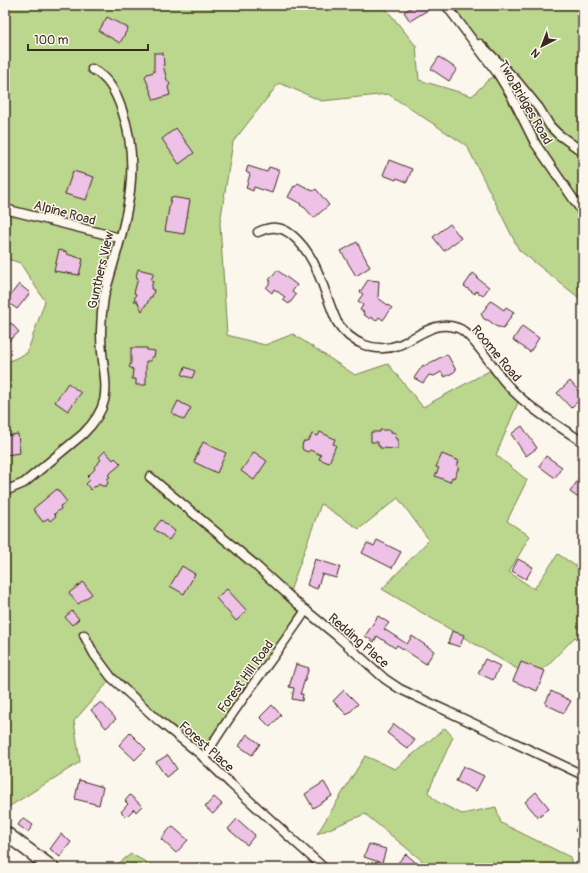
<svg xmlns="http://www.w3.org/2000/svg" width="588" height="873" viewBox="0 0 588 873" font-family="Pangolin,sans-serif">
	<rect width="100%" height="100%" fill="#fbf7ec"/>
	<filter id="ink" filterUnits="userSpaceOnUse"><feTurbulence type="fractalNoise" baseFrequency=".025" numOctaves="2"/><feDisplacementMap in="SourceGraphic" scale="8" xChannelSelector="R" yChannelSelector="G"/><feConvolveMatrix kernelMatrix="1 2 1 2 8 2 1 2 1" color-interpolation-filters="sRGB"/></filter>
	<g filter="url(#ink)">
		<g fill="#bbd68d" stroke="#7b8056">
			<polygon points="5,5 383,5 416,46 419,80 472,96 488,80 497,75 441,5 583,5 583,301 519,250 467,146 388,94 322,101 279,83 233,142 220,223 227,335 265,345 293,334 355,375 388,364 423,407 489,371 519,400 496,455 527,480 507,521 530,536 509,572 534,589 558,554 583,571 583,645 575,637 534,679 382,589 429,540 398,498 359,529 321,504 288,597 305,612 202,758 111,679 74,721 80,762 7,808 5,807 5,363 27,353 45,301 20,263 5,258"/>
			<polygon points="445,728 453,737 428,792 436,801 462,814 496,807 501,823 570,857 573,868 431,868 365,814 317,834 365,756 395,769"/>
			<polygon points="131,854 157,868 112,868"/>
		</g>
		<g fill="#eec1e6" stroke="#3b2a1e">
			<polygon points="415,5 436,5 410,21 404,12"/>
			<polygon points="107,17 128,28 120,43 99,31"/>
			<polygon points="154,53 163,53 164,65 163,65 167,80 170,84 168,87 170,95 154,100 145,77 147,74 154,72"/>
			<polygon points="439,57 457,69 449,81 431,69"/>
			<polygon points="176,128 194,153 179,164 162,139"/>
			<polygon points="389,160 412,169 407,182 397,178 396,180 383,175"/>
			<polygon points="248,166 267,172 269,167 279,170 272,193 254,187 253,191 246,188 250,174 246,172"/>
			<polygon points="73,171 94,177 86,200 65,194"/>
			<polygon points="298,183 313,191 316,189 329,205 314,218 305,208 300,205 301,204 288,197 294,186 295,187"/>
			<polygon points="171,197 190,200 184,234 165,231"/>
			<polygon points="450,224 461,238 444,251 433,237"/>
			<polygon points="357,242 370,267 356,276 341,251"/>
			<polygon points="59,250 67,252 67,254 83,259 79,275 54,271"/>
			<polygon points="138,269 154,273 151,280 153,281 151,289 154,290 152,297 150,297 147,304 146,304 142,311 137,301 134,301 136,294 134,293 138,278 136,277"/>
			<polygon points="277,270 297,285 292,292 296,295 289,304 283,300 285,297 274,289 272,293 266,288 271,281 269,280"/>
			<polygon points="473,273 478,277 477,278 489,287 483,296 476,291 475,294 464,286"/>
			<polygon points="368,280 379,281 378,298 392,308 383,320 379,317 376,321 371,317 370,319 363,314 364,312 360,310 363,305 358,301 363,294 360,292"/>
			<polygon points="19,284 30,293 17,309 6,301"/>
			<polygon points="491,301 504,310 506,307 514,312 503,329 500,327 497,327 488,320 486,320 484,319 481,314"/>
			<polygon points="11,323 19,332 5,344 5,328"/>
			<polygon points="522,326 539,338 530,352 513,340"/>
			<polygon points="131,348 147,348 147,350 155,351 154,357 151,357 151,361 146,361 146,385 136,385 136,379 132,379 133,369 129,367 131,363"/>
			<polygon points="447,354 456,370 454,372 445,377 441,372 434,376 429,375 423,383 414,378 423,365 424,366"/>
			<polygon points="185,367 195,371 192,378 182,375"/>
			<polygon points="570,381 583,396 571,408 557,393"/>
			<polygon points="68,383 81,393 68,411 55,402"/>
			<polygon points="178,401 191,408 184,420 172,413"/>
			<polygon points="522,426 537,448 526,456 511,434"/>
			<polygon points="380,430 391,430 391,432 396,433 395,438 398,439 398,449 380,448 380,446 378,446 378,442 371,442 371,432 380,432"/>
			<polygon points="320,432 335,439 333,444 336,445 329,463 319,459 321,455 310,450 308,452 303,450 302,447 303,442 309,440 312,434 318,436"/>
			<polygon points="18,434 20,453 5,455 5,436"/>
			<polygon points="203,442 226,453 217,473 194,462"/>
			<polygon points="105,451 113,460 115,458 121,464 108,475 110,477 107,479 108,483 106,486 102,486 99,484 96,487 95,486 91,490 86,484 90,480 87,477 95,469 94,467 101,460 99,457"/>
			<polygon points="254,452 267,461 254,480 241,471"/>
			<polygon points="442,454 459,461 457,466 459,467 454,478 452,477 450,482 435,476 439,468 436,467"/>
			<polygon points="546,456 562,467 555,478 539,466"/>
			<polygon points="578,480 583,483 583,501 570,492"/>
			<polygon points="57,489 67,502 60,506 61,509 54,514 56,516 50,521 48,518 43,522 33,509"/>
			<polygon points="161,520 175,531 169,540 154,529"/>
			<polygon points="377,540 401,552 392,568 362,553 367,543 374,546"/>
			<polygon points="315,559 340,567 336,578 322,574 317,589 307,585"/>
			<polygon points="518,559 533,567 526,579 512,571"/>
			<polygon points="182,566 195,574 184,594 170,586"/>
			<polygon points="83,582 92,594 78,604 69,593"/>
			<polygon points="227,589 247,611 236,621 216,598"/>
			<polygon points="72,611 79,619 72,625 65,617"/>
			<polygon points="378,616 389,623 384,629 407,644 412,636 434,651 426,664 397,645 395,648 377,636 374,642 365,636"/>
			<polygon points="452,631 464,635 460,647 448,643"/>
			<polygon points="485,659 500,666 493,680 478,673"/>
			<polygon points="521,662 545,671 537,691 513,681"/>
			<polygon points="296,664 309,668 300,694 303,694 302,701 292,699 294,688 289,687"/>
			<polygon points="344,690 358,704 347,715 333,701"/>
			<polygon points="551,691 571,701 564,713 545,704"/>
			<polygon points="101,702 116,719 106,728 91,710"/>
			<polygon points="272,705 281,715 270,727 260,717"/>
			<polygon points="394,724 415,740 408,749 387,733"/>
			<polygon points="130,733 146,749 135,760 119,745"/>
			<polygon points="247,734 260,744 252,755 239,746"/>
			<polygon points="168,755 177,769 166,777 156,762"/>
			<polygon points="463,766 484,776 476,791 456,781"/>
			<polygon points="79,780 103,787 99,805 75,799"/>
			<polygon points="324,782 332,796 313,808 305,794"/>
			<polygon points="536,792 549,808 538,817 525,802"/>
			<polygon points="130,795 142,806 136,812 134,809 126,817 121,812 128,804 125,801"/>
			<polygon points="214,797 222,804 213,814 205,807"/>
			<polygon points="583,812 583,834 575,831"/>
			<polygon points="23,818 33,825 28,832 18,825"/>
			<polygon points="237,819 255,835 247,845 228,829"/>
			<polygon points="172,826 188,840 176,853 161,839"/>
			<polygon points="61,834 71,842 60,857 50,849"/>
			<polygon points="369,844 386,849 382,863 364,857"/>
			<polygon points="406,854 422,868 393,868"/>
		</g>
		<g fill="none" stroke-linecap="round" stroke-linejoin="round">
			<g stroke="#3b2a1e" stroke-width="11">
				<g id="street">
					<polyline points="446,5 498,74 512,97 535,143 583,213"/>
					<polyline points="480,44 516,80 539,108 550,126 558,134 583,152"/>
					<polyline points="5,209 120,238"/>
					<path d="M258,232C263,230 269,227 276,228C282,228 287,231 292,235C319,258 323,292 337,322C350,343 375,354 399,345C420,336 434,320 458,328C471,332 494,369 504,381C525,406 555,424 583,442"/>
					<polyline points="150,477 253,563 298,604 337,636 385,679 400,689 583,775"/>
					<path d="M5,491L24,483L83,434C112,405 106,389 102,352C100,333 101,315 104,297C121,233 145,176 122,110C116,93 109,78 92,69"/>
					<polyline points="84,635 94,654 111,677 159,721 200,754 231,784 324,868"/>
					<path d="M204,758C234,706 273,660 306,610"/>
				</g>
			</g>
			<g stroke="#3b2a1e" stroke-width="16">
				<polyline id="primary" points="5,833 52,868"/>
			</g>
			<use href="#street" stroke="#fbf7ec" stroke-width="8"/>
			<use href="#primary" stroke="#fbf7ec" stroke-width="13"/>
		</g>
	</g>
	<g text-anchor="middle" stroke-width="3" stroke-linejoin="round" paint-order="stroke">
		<g font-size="13" fill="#3b2a1e" stroke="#fbf7ec">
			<text transform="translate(526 102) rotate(60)" y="5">Two Bridges Road</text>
			<text transform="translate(65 212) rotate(15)" y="5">Alpine Road</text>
			<text transform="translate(100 270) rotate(-77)" y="5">Gunthers View</text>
			<text transform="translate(497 353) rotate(50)" y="5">Roome Road</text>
			<text transform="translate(359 640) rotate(41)" y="5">Redding Place</text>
			<text transform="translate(245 676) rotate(-54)" y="5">Forest Hill Road</text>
			<text transform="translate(207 746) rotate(42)" y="5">Forest Place</text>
		</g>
	</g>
	<rect width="588" height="873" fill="none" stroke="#fbf7ec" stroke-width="20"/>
	<rect x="10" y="10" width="568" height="853" fill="none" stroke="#3b2a1e" stroke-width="1.5" filter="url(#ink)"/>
	<g transform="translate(542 46) rotate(222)" stroke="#fbf7ec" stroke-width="3" paint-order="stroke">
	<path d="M0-3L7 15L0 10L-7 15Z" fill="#3b2a1e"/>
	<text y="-6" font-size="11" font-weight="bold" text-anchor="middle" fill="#3b2a1e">N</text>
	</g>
	<path d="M28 44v6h120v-6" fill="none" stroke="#3b2a1e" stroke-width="2"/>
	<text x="34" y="44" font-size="12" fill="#3b2a1e" stroke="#fbf7ec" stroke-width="3" paint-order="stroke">100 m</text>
</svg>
